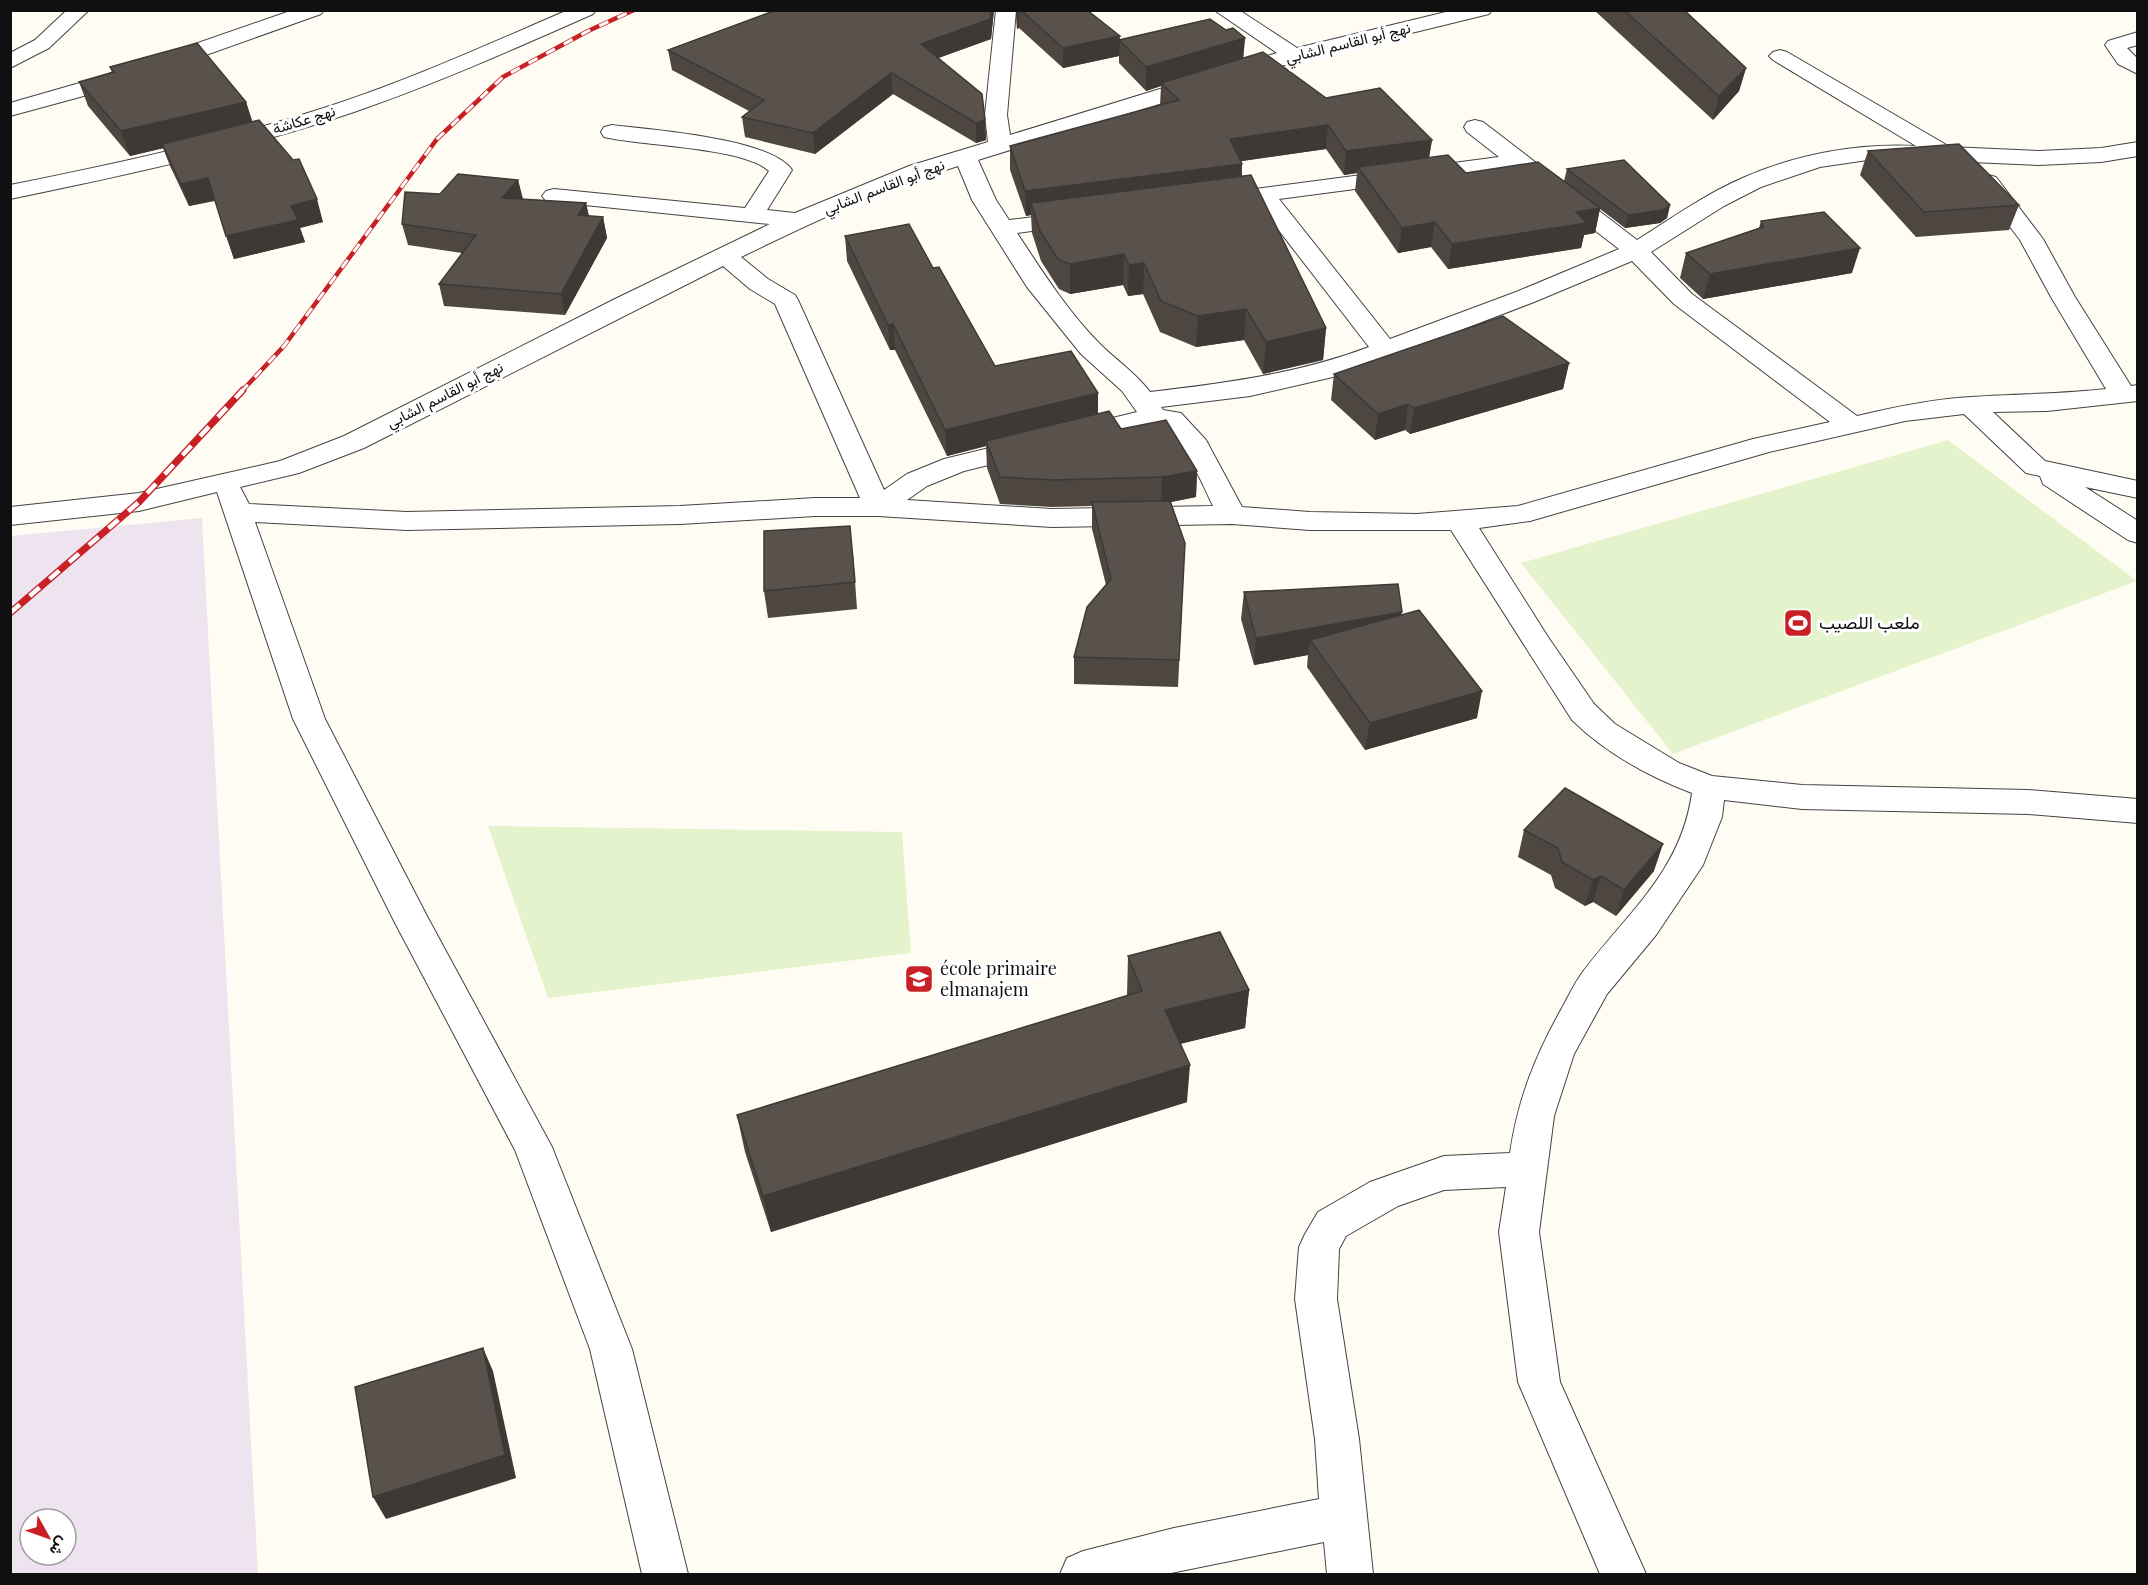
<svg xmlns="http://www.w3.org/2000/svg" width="2148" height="1585" viewBox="0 0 2148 1585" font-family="'Playfair Display',Vazirmatn,serif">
	<rect width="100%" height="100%" fill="#fffdf3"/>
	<path fill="#eee4ef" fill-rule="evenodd" d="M202,518L258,1574H11V536ZM30,1519H66V1555H30Z"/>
	<g fill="#e5f3cc">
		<polygon points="1948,440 2137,581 1673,754 1521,563"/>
		<polygon points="488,826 902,832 911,953 548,998"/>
	</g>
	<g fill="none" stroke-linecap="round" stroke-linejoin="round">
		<g stroke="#434343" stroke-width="2">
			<g id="minor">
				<polygon points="67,10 89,10 49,48 10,68 10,53 35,40"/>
				<polygon points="293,10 324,10 321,14 113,88 10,116 10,103 97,78"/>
				<path d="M568,10H596L593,14C514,49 435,84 354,112C242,150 126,175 10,199V185C120,163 230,139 336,104C415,78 491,43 568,10Z"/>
				<path d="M996,10H1016L1007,115L1010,135L1277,53L1214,10H1239L1297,48L1454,10H1492L1489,14L1301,60L978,160L996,200L1009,220L1075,212L1083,214L1087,219L1083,224L1017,233C1042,271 1068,312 1100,344C1117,361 1136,373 1150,392C1225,383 1298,374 1369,347L1257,202L1218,207L1210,205L1206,200L1210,195L1499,157L1467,132L1464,127L1467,122L1475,120L1483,122L1637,240C1672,218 1707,193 1745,177C1798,154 1858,143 1916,146L1773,60L1769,56L1773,52L1780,50L1787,52L1950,147L2039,151L2101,148L2138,142V156L2101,162L2039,165L1881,158L1820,167L1761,187L1724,206L1651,252L1692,294L1857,416C1895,407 1933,399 1971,397C2017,394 2060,394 2106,389L2051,297L2020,240L1976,182L1980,177L1988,175L1996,177L2043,239L2075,297L2131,386L2138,385V401L2047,411L1993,412L2045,461L2138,481V498L2085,487L2138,521V543L2128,540L2043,484L2040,476L2026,473L1964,414L1905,421L1769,452L1530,521L1479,528L1548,637L1594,704L1615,724L1679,763L1712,776L1802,785L2028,790L2138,799V823L2028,814L1802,809L1724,800L1722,817L1703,865L1656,935L1607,994L1574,1054L1554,1116L1539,1232L1560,1382L1646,1574H1600L1518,1382L1499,1232L1506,1187L1444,1190L1398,1206L1346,1236L1339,1249L1337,1299L1359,1439L1373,1574H1327L1324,1542L1166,1574H1060L1067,1558L1083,1551L1174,1528L1319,1499L1315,1439L1295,1299L1299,1247L1305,1234L1318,1212L1370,1182L1444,1156L1510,1153C1518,1099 1535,1056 1562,1008C1568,997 1574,984 1582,973C1627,913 1681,872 1692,793C1647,776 1606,753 1572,720L1451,530H1310L1232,524L1052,527L878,516H815L680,524L407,530L255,522L325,719L428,918L552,1147L632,1349L688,1574H642L590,1349L515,1150L393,919L293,719L217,492L139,511L10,525V507L139,493L280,461L344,436L615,299L770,224L546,201L542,196L546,191L554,189L745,208L769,171C743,147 642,146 604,137L601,132L604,127L612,125C652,130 770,138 792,170L767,210L795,213L909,166L988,142L985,115ZM958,166L972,200L1027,287L1081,354L1122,391L1137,412L944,459L907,474L884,490L798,300L795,295L768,279L741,257C811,223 883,189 958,166ZM1514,168L1619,249L1516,292L1390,339L1279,199ZM1632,261L1674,304L1830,422L1753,439L1518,506L1417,514L1310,512L1242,507L1206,440L1181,413L1163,410L1161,407L1250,396L1346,374L1534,302ZM723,266L750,289L775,304L860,498H815L680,506L407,512L249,504L240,487L299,473L364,448ZM1154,424C1181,429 1202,484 1213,506L1052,509L907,500L927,486L964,471Z"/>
				<polygon points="2138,32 2138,45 2127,48 2138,59 2138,74 2118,64 2105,45 2108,41"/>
			</g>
		</g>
		<use href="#minor" fill="#fff" fill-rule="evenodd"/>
		<g stroke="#c92025" stroke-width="4.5">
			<polyline id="rail-far1" points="241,392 284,346 437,139 503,77 588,31 634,10"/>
		</g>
		<g stroke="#c92025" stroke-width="7">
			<polyline id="rail" points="10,613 139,502 243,390"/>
		</g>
		<use href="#rail-far1" stroke="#fff" stroke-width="3" stroke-dasharray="10" stroke-linecap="butt"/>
		<use href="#rail" stroke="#fff" stroke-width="4.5" stroke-dasharray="13" stroke-linecap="butt"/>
	</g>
	<g fill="#4d4641">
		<polygon points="776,10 994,10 991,39 938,58 985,120 986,140 976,143 893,94 815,154 745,137 742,117 749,111 672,70 668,50"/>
		<polygon points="1016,10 1087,10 1120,40 1226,30 1245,38 1243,58 1326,98 1432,140 1429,157 1466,173 1564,181 1567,169 1670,205 1667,218 1660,223 1625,228 1600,209 1595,233 1584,235 1581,248 1448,269 1431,247 1398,253 1355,191 1357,173 1344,175 1326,149 1241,161 1242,164 1242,176 1326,328 1323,360 1263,374 1244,340 1196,347 1160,332 1143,294 1128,296 1123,285 1070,294 1059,289 1041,261 1032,233 1031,215 1026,216 1010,170 1010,146 1160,105 1161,86 1146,91 1119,63 1119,56 1063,68 1019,28 1017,29"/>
		<polygon points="1594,10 1684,10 1746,68 1739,91 1713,120"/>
		<polygon points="110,67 246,102 252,121 323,222 300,228 305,242 234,259 215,201 189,206 170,166 163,148 130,156 88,106 79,82 112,73"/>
		<polygon points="1868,151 2019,205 2009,230 1916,237 1860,175"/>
		<polygon points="518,180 523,199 586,203 589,216 603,217 607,238 565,315 444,306 439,284 462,253 408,245 402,224"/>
		<polygon points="1761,221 1852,273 1703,299 1680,278 1686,253 1759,228"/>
		<polygon points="845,236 933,268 995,366 1098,414 1121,429 1197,471 1196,497 1171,502 1185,543 1178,687 1074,684 1074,657 1106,585 1092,529 1092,506 1052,507 1000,504 987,468 986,446 947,456 895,350 890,350 847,261"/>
		<polygon points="1569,363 1563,389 1410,434 1405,430 1375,440 1331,400 1334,374"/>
		<polygon points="853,553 857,609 768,618 764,591"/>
		<polygon points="1244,592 1401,615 1477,718 1365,750 1307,667 1308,655 1254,665 1241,619"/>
		<polygon points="1524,830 1654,871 1616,916 1593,902 1585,906 1555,888 1551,875 1518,857"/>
		<polygon points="1128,956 1249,990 1245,1028 1180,1044 1187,1102 771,1232 745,1152 737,1115 1127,996"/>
	</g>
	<g fill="#3e3935">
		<polygon points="991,10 994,10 991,39 922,64 921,44"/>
		<polygon points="1016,10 1019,10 1019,28 1017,29"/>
		<polygon points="1120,36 1119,56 1063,68 1063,48"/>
		<polygon points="1245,38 1243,61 1161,83 1161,86 1146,91 1146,67"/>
		<polygon points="1746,68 1739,91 1713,120 1719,96"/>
		<polygon points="891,73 893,94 815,154 813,133"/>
		<polygon points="246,102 254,127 130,156 121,131"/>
		<polygon points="985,120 986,140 976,143 976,123"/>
		<polygon points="1328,125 1326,149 1229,163 1230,139"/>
		<polygon points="1432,140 1428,164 1358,167 1357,173 1344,175 1346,151"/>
		<polygon points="1242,164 1241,188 1031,203 1031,215 1026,216 1025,191"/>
		<polygon points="208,178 216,200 189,206 181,184"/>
		<polygon points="518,180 523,201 502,198"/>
		<polygon points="317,199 323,222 300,228 305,242 234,259 226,236 291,206"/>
		<polygon points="586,203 590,224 578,215"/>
		<polygon points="1670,205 1667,218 1660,223 1625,228 1628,215"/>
		<polygon points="1600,208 1595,233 1584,235 1581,248 1448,269 1452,244 1576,212"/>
		<polygon points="603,217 607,238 565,315 561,294"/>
		<polygon points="1435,222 1431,247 1398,253 1402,228"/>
		<polygon points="1860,248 1852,273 1703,299 1710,274"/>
		<polygon points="1124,254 1123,285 1070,294 1070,264"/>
		<polygon points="1144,263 1143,294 1128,296 1129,265"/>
		<polygon points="1246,309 1244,340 1196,347 1198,316"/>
		<polygon points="893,324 895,350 890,350 888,325"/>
		<polygon points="1326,328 1323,360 1263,374 1266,342"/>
		<polygon points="1569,363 1563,389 1410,434 1414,408"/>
		<polygon points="1098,393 1098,419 986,441 986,446 947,456 945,430"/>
		<polygon points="1408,404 1405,430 1375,440 1378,414"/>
		<polygon points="1197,471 1196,497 1161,504 1162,477"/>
		<polygon points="1402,612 1397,638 1310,640 1308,655 1254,665 1256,638"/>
		<polygon points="1482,691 1477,718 1365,750 1370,723"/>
		<polygon points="1663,844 1654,871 1616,916 1624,890"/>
		<polygon points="1601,876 1593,902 1585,906 1593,880"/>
		<polygon points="1249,990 1245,1028 1163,1048 1165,1010"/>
		<polygon points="1190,1065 1187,1102 771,1232 763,1196"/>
		<polygon points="483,1348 493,1371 516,1478 386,1519 373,1497"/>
	</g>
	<g fill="#59514c" stroke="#3e3935" stroke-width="1.5">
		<polygon points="776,10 991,10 990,19 921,44 982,94 985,120 976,123 891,73 813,133 742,117 764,100 668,50"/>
		<polygon points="1021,10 1087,10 1120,36 1063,48"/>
		<polygon points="1624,10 1684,10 1746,68 1719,96"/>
		<polygon points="1210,19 1226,30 1233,28 1245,38 1146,67 1119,40"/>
		<polygon points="197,43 246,102 121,131 79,82 114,72 110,67"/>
		<polygon points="1263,52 1326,98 1380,88 1432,140 1346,151 1328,125 1230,139 1242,164 1025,191 1010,146 1179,100 1161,83"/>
		<polygon points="259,120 293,160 299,159 317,199 291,206 298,220 226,236 208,178 181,184 162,144"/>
		<polygon points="1959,144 2019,205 1924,212 1868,151"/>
		<polygon points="1448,155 1466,173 1538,162 1600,208 1576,212 1587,223 1452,244 1435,222 1402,228 1358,167"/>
		<polygon points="1624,160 1670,205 1663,210 1628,215 1567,169"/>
		<polygon points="458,174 518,180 502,198 586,203 578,215 603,217 561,294 439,284 476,235 402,224 405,192 440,194"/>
		<polygon points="1251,175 1326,328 1266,342 1246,309 1198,316 1161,301 1144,263 1129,265 1124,254 1070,264 1058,259 1040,231 1031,203"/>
		<polygon points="1824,212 1860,248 1710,274 1686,253 1763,227 1761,221"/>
		<polygon points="909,224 933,268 939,267 995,366 1071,351 1098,393 945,430 893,324 888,325 845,236"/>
		<polygon points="1503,316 1569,363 1414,408 1408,404 1378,414 1334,374"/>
		<polygon points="1109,411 1121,429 1166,420 1197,471 1162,477 1052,480 1000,477 986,441"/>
		<polygon points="1170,501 1185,543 1179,660 1074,657 1087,607 1111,579 1092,502"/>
		<polygon points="850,526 855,582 764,591 764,531"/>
		<polygon points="1398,584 1402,612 1256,638 1244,592"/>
		<polygon points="1419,610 1482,691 1370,723 1310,640"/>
		<polygon points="1565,788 1663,844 1624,890 1601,876 1593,880 1562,862 1558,848 1524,830"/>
		<polygon points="1220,932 1249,990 1165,1010 1190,1065 763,1196 737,1115 1142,991 1128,956"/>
		<polygon points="483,1348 505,1455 373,1497 355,1387"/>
	</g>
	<defs>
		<g id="stadium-square" transform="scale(1.5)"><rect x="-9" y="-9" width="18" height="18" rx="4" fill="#c92025" stroke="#fff"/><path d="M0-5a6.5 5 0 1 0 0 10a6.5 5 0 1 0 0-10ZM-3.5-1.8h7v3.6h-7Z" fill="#fff"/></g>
		<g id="school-square" transform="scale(1.5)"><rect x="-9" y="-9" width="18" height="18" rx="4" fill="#c92025" stroke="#fff"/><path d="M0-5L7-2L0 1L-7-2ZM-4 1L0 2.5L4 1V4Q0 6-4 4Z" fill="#fff"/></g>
	</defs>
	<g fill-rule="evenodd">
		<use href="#stadium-square" x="1798" y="623"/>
		<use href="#school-square" x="919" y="979"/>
	</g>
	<g text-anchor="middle" stroke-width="6" stroke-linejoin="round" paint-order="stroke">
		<g font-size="15" fill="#101010" stroke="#fff">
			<text transform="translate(1348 43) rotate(-14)" y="5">نهج أبو القاسم الشابي</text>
			<text transform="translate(304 120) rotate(-17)" y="5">نهج عكاشة</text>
			<text transform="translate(884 187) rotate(-21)" y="5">نهج أبو القاسم الشابي</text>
			<text transform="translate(445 395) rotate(-27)" y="5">نهج أبو القاسم الشابي</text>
		</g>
		<g font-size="18" fill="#101010" stroke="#fff" text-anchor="start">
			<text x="1819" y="629">ملعب اللصيب</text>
			<text x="940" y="975">école primaire<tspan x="940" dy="21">elmanajem</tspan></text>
		</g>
	</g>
	<rect width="2148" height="1585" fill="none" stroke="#101010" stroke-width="24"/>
	<g transform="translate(48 1537) rotate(130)"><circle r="28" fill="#ffffff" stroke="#9f9f9f" stroke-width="1.5"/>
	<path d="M0-4.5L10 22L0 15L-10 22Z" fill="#c92025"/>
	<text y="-9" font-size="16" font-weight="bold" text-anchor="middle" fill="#101010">ش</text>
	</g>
</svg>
